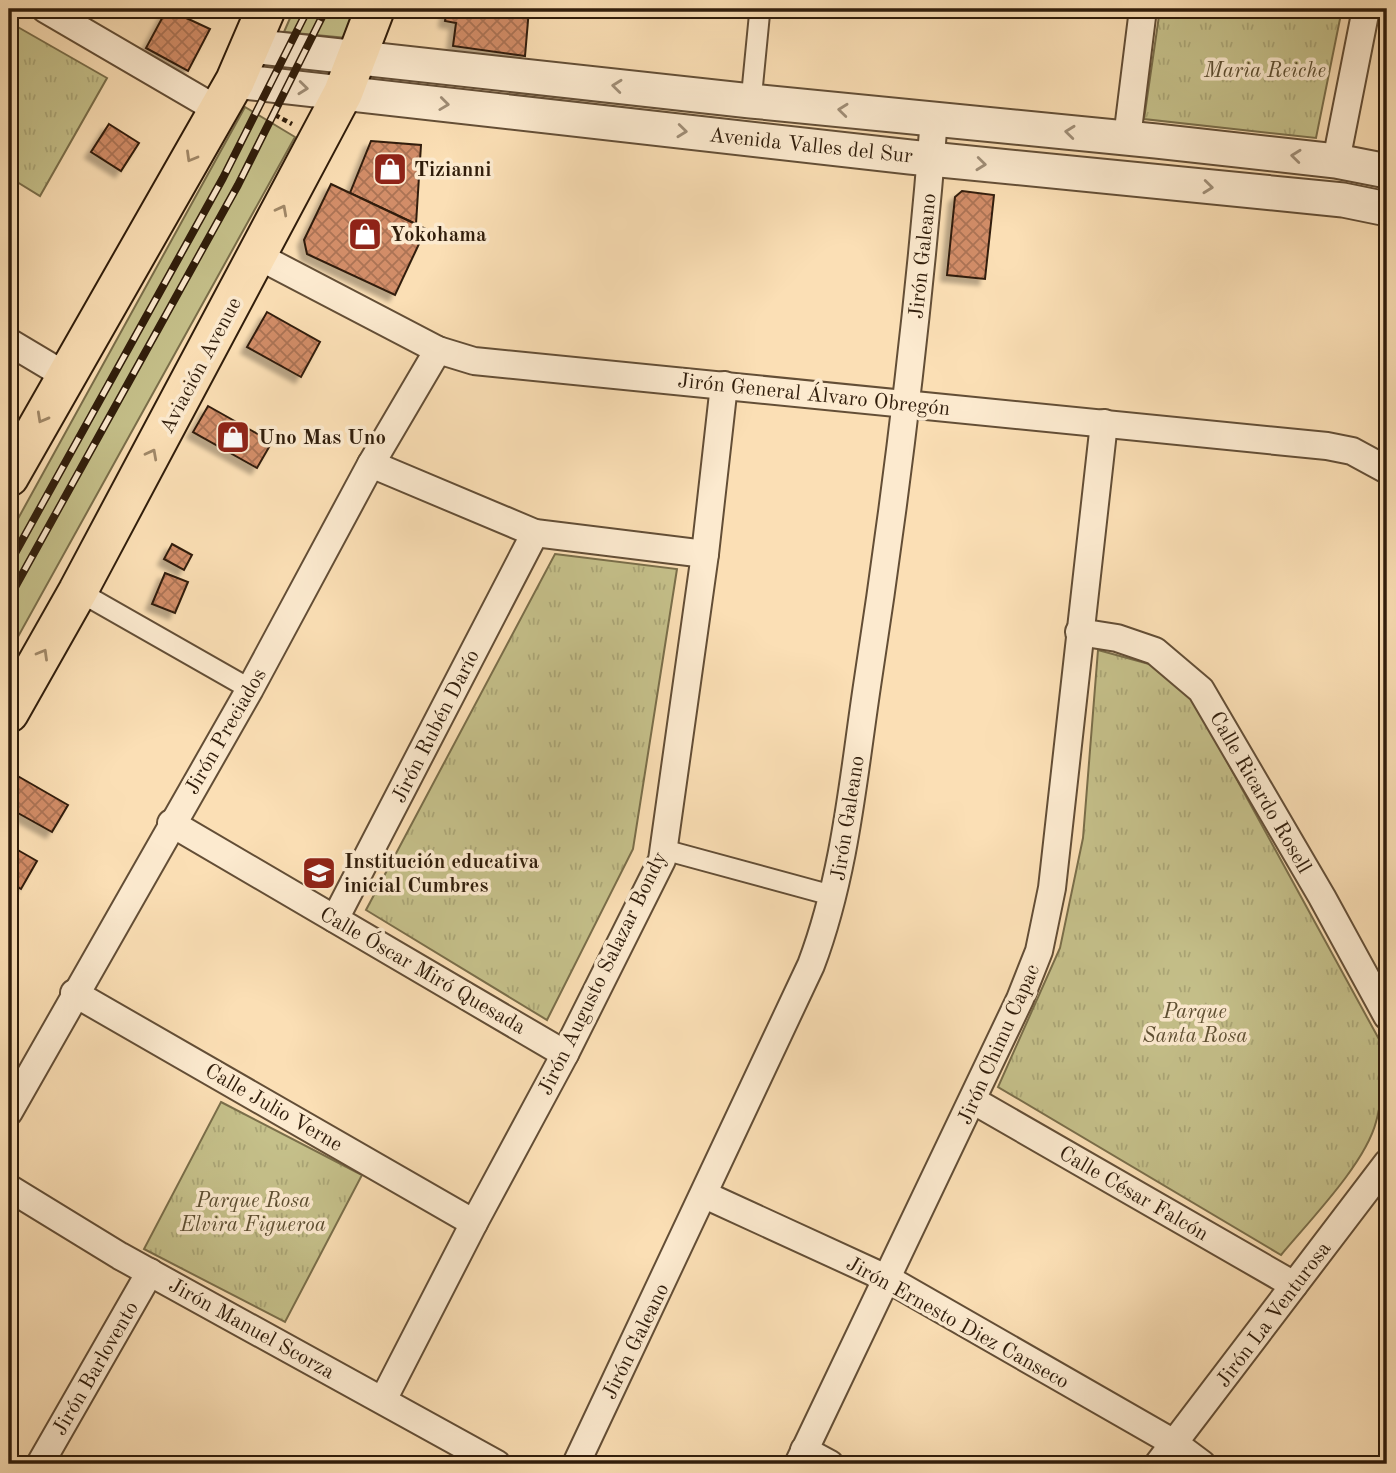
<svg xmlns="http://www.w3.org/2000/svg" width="1396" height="1473" viewBox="0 0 1396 1473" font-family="'Old Standard TT',serif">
	<defs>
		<pattern id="park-tufts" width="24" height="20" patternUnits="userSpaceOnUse" patternTransform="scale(1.75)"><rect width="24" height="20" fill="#c5c08a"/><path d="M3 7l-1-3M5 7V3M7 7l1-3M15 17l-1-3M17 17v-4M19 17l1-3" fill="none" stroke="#aaa576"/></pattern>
		<pattern id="building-cross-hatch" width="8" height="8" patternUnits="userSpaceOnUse" patternTransform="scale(1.75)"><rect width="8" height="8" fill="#d28d68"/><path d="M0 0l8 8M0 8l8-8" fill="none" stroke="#ab7354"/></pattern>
		<filter id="shadow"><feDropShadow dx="-6" dy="6" stdDeviation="2" flood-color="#0004"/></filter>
	</defs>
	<rect width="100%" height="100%" fill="#fbdfb5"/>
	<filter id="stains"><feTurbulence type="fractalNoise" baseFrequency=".00286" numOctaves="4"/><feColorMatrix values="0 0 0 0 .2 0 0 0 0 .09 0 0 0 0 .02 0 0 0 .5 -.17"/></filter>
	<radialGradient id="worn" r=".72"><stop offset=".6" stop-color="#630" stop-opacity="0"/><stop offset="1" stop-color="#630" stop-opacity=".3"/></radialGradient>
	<g fill="#c5c08a" stroke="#7a6e4a" stroke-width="2">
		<polygon points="294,9 356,9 347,38 284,32"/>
		<polygon points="245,107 295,137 9,653 9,535"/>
	</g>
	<g fill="url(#park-tufts)" stroke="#7a6e4a" stroke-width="2">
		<polygon points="1160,9 1342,9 1316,138 1144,119"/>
		<polygon points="9,22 107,78 40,196 9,177"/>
		<polygon points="555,554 677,569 633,849 547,1020 366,910"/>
		<path d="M1098,650L1160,667L1190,694L1380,1041C1382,1069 1384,1095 1376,1122C1365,1164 1310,1220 1281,1255L998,1087L1060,948L1083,838Z"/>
		<polygon points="221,1102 362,1175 285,1322 144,1249"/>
	</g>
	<g fill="url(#building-cross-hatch)" stroke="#301d0b" stroke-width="2" filter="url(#shadow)">
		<polygon points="167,9 210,29 188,71 146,48"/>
		<polygon points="447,9 529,9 525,56 453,46 456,23 445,21"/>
		<polygon points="109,124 139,143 121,171 91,152"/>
		<polygon points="371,141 421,145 416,224 350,193"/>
		<polygon points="331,184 426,229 395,295 307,254 304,240"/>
		<polygon points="962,191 994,195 985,279 947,275 955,197"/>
		<polygon points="267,312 320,342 301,377 247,347"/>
		<polygon points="208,406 272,442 257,468 193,432"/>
		<polygon points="172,544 192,555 184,570 164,559"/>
		<polygon points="165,573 188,582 175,613 152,604"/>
		<polygon points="9,771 68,805 52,832 9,808"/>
		<polygon points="9,845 37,861 21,889 9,882"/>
	</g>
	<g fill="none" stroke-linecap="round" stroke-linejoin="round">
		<g stroke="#634e36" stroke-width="23">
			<g id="pedestrian">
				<polyline points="751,101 760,9"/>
				<polyline points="78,591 250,689"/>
				<polyline points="665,850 834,896"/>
			</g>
		</g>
		<g stroke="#634e36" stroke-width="30">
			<g id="minor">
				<polyline points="45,9 218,110"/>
				<polyline points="1127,138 1143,9"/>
				<polyline points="1336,161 1366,9"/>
				<polyline points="258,256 438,350 474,361 1327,446 1352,451 1387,470"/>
				<polyline points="9,342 66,376"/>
				<polyline points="371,464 535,533 705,554"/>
				<polyline points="1079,632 1117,638 1155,651 1201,690 1322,897 1387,1016"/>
				<polyline points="171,823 565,1054"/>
				<polyline points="335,919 535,533"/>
				<polyline points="74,993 474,1223"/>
				<polyline points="974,1101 1294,1285"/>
				<polyline points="9,1112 250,689 371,464 438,350"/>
				<polyline points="9,1188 120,1256 497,1464"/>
				<polyline points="705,1195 888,1279 1174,1443 1202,1464"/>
				<polyline points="383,1400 474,1223 565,1054 662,860 705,554 724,385"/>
				<polyline points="804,1450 830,1464"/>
				<polyline points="40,1464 150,1272"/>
				<path d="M576,1464L811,965C845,875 853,780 867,686C896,498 919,309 934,119"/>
				<polyline points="798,1464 1020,999 1039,951 1052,888 1104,423"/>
				<polyline points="1158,1464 1387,1163"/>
			</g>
		</g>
		<g stroke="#634e36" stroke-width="37">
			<g id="tertiary">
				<polyline points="251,46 751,101 1156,141 1336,161 1387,171"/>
				<polyline points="235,81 910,157 1343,200 1387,209"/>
			</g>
		</g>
		<g stroke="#301d0b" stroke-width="42">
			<g id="primary">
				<polyline points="9,477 235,81 266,9"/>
				<polyline points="9,713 78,591 343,93 375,9"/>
			</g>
		</g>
		<polyline stroke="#301d0b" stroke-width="4.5" stroke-dasharray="5 3.5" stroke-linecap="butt" points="275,115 292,124"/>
		<use href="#pedestrian" stroke="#fceacf" stroke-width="19"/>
		<use href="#minor" stroke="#fceacf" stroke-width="26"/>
		<use href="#tertiary" stroke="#fceacf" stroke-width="33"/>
		<use href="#primary" stroke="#fbdfb5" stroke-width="38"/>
		<g stroke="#301d0b" stroke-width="8">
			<g id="rail">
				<polyline points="9,564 223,178 308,9"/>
				<polyline points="9,598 238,185 326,9"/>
			</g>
		</g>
		<use href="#rail" stroke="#fceacf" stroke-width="5" stroke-dasharray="16" stroke-linecap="butt"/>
	</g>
	<defs><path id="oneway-chevron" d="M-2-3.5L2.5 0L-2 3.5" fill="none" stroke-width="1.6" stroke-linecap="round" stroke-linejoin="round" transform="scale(1.75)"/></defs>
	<g stroke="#a08e77">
		<use href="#oneway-chevron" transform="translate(617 86) rotate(-174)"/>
		<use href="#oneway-chevron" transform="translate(303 88) rotate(6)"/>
		<use href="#oneway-chevron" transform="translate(444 104) rotate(7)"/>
		<use href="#oneway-chevron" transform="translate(843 110) rotate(-174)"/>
		<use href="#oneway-chevron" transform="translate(682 131) rotate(6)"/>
		<use href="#oneway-chevron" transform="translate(1070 132) rotate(-174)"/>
		<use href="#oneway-chevron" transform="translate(1296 156) rotate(-174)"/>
		<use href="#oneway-chevron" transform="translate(981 164) rotate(6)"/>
		<use href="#oneway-chevron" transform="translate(1208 187) rotate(6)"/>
	</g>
	<g stroke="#a08868">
		<use href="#oneway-chevron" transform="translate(191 157) rotate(120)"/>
		<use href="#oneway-chevron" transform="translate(282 210) rotate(-62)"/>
		<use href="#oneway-chevron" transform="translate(42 418) rotate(119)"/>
		<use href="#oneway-chevron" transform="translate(152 454) rotate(-62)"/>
		<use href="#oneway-chevron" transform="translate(43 654) rotate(-60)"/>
	</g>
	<defs>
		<g id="shop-square" transform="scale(1.75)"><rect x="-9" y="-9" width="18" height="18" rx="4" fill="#8f2418" stroke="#fceacf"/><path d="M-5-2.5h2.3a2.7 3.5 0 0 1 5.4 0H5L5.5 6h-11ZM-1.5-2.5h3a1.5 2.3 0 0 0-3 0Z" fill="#fff"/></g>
		<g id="school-square" transform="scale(1.75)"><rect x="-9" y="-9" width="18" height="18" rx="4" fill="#8f2418" stroke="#fceacf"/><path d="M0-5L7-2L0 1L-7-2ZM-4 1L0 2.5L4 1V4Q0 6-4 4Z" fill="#fff"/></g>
	</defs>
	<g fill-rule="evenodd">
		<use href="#shop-square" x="390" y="169"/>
		<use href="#shop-square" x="365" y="234"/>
		<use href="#shop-square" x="233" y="437"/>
		<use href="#school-square" x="319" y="873"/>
	</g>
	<g text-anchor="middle" stroke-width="7" stroke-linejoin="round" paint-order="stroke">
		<g font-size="21" font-style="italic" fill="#5d4e31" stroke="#fceacf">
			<text x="1265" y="77">Maria Reiche</text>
			<text x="1195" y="1018">Parque<tspan x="1195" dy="24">Santa Rosa</tspan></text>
			<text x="253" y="1207">Parque Rosa<tspan x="253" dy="24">Elvira Figueroa</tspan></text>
		</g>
		<g font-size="21" fill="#301d0b" stroke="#fceacf">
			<text transform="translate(811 145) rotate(6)" y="7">Avenida Valles del Sur</text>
			<text transform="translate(922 256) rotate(-84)" y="7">Jirón Galeano</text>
			<text transform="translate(200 365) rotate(-62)" y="7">Aviación Avenue</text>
			<text transform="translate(814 394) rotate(6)" y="7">Jirón General Álvaro Obregón</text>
			<text transform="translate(435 726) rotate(-63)" y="7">Jirón Rubén Darío</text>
			<text transform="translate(225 731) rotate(-60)" y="7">Jirón Preciados</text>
			<text transform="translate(1261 792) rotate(60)" y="7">Calle Ricardo Rosell</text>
			<text transform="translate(847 818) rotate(-81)" y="7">Jirón Galeano</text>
			<text transform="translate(423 970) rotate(30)" y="7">Calle Óscar Miró Quesada</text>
			<text transform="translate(602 973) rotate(-64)" y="7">Jirón Augusto Salazar Bondy</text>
			<text transform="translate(998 1044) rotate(-66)" y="7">Jirón Chimu Capac</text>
			<text transform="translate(274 1107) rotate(30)" y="7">Calle Julio Verne</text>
			<text transform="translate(1134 1193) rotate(30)" y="7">Calle César Falcón</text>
			<text transform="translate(1273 1314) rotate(-53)" y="7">Jirón La Venturosa</text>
			<text transform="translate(958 1322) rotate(29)" y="7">Jirón Ernesto Diez Canseco</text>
			<text transform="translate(252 1328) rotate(29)" y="7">Jirón Manuel Scorza</text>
			<text transform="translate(635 1341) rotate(-64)" y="7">Jirón Galeano</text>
			<text transform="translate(95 1368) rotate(-60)" y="7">Jirón Barlovento</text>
		</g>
		<g font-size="21" font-weight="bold" fill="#301d0b" stroke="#fceacf" text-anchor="start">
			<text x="414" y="176">Tizianni</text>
			<text x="390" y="241">Yokohama</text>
			<text x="258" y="444">Uno Mas Uno</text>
			<text x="344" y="868">Institución educativa<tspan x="344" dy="24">inicial Cumbres</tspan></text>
		</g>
	</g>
	<rect width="1396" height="1473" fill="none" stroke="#fbdfb5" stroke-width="35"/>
	<rect x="10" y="10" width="1375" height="1452" fill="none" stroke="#301d0b" stroke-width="3.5"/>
	<rect x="18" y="18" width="1361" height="1438" fill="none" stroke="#301d0b" stroke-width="2"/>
	<rect width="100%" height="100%" filter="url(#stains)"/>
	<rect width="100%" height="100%" fill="url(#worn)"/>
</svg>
